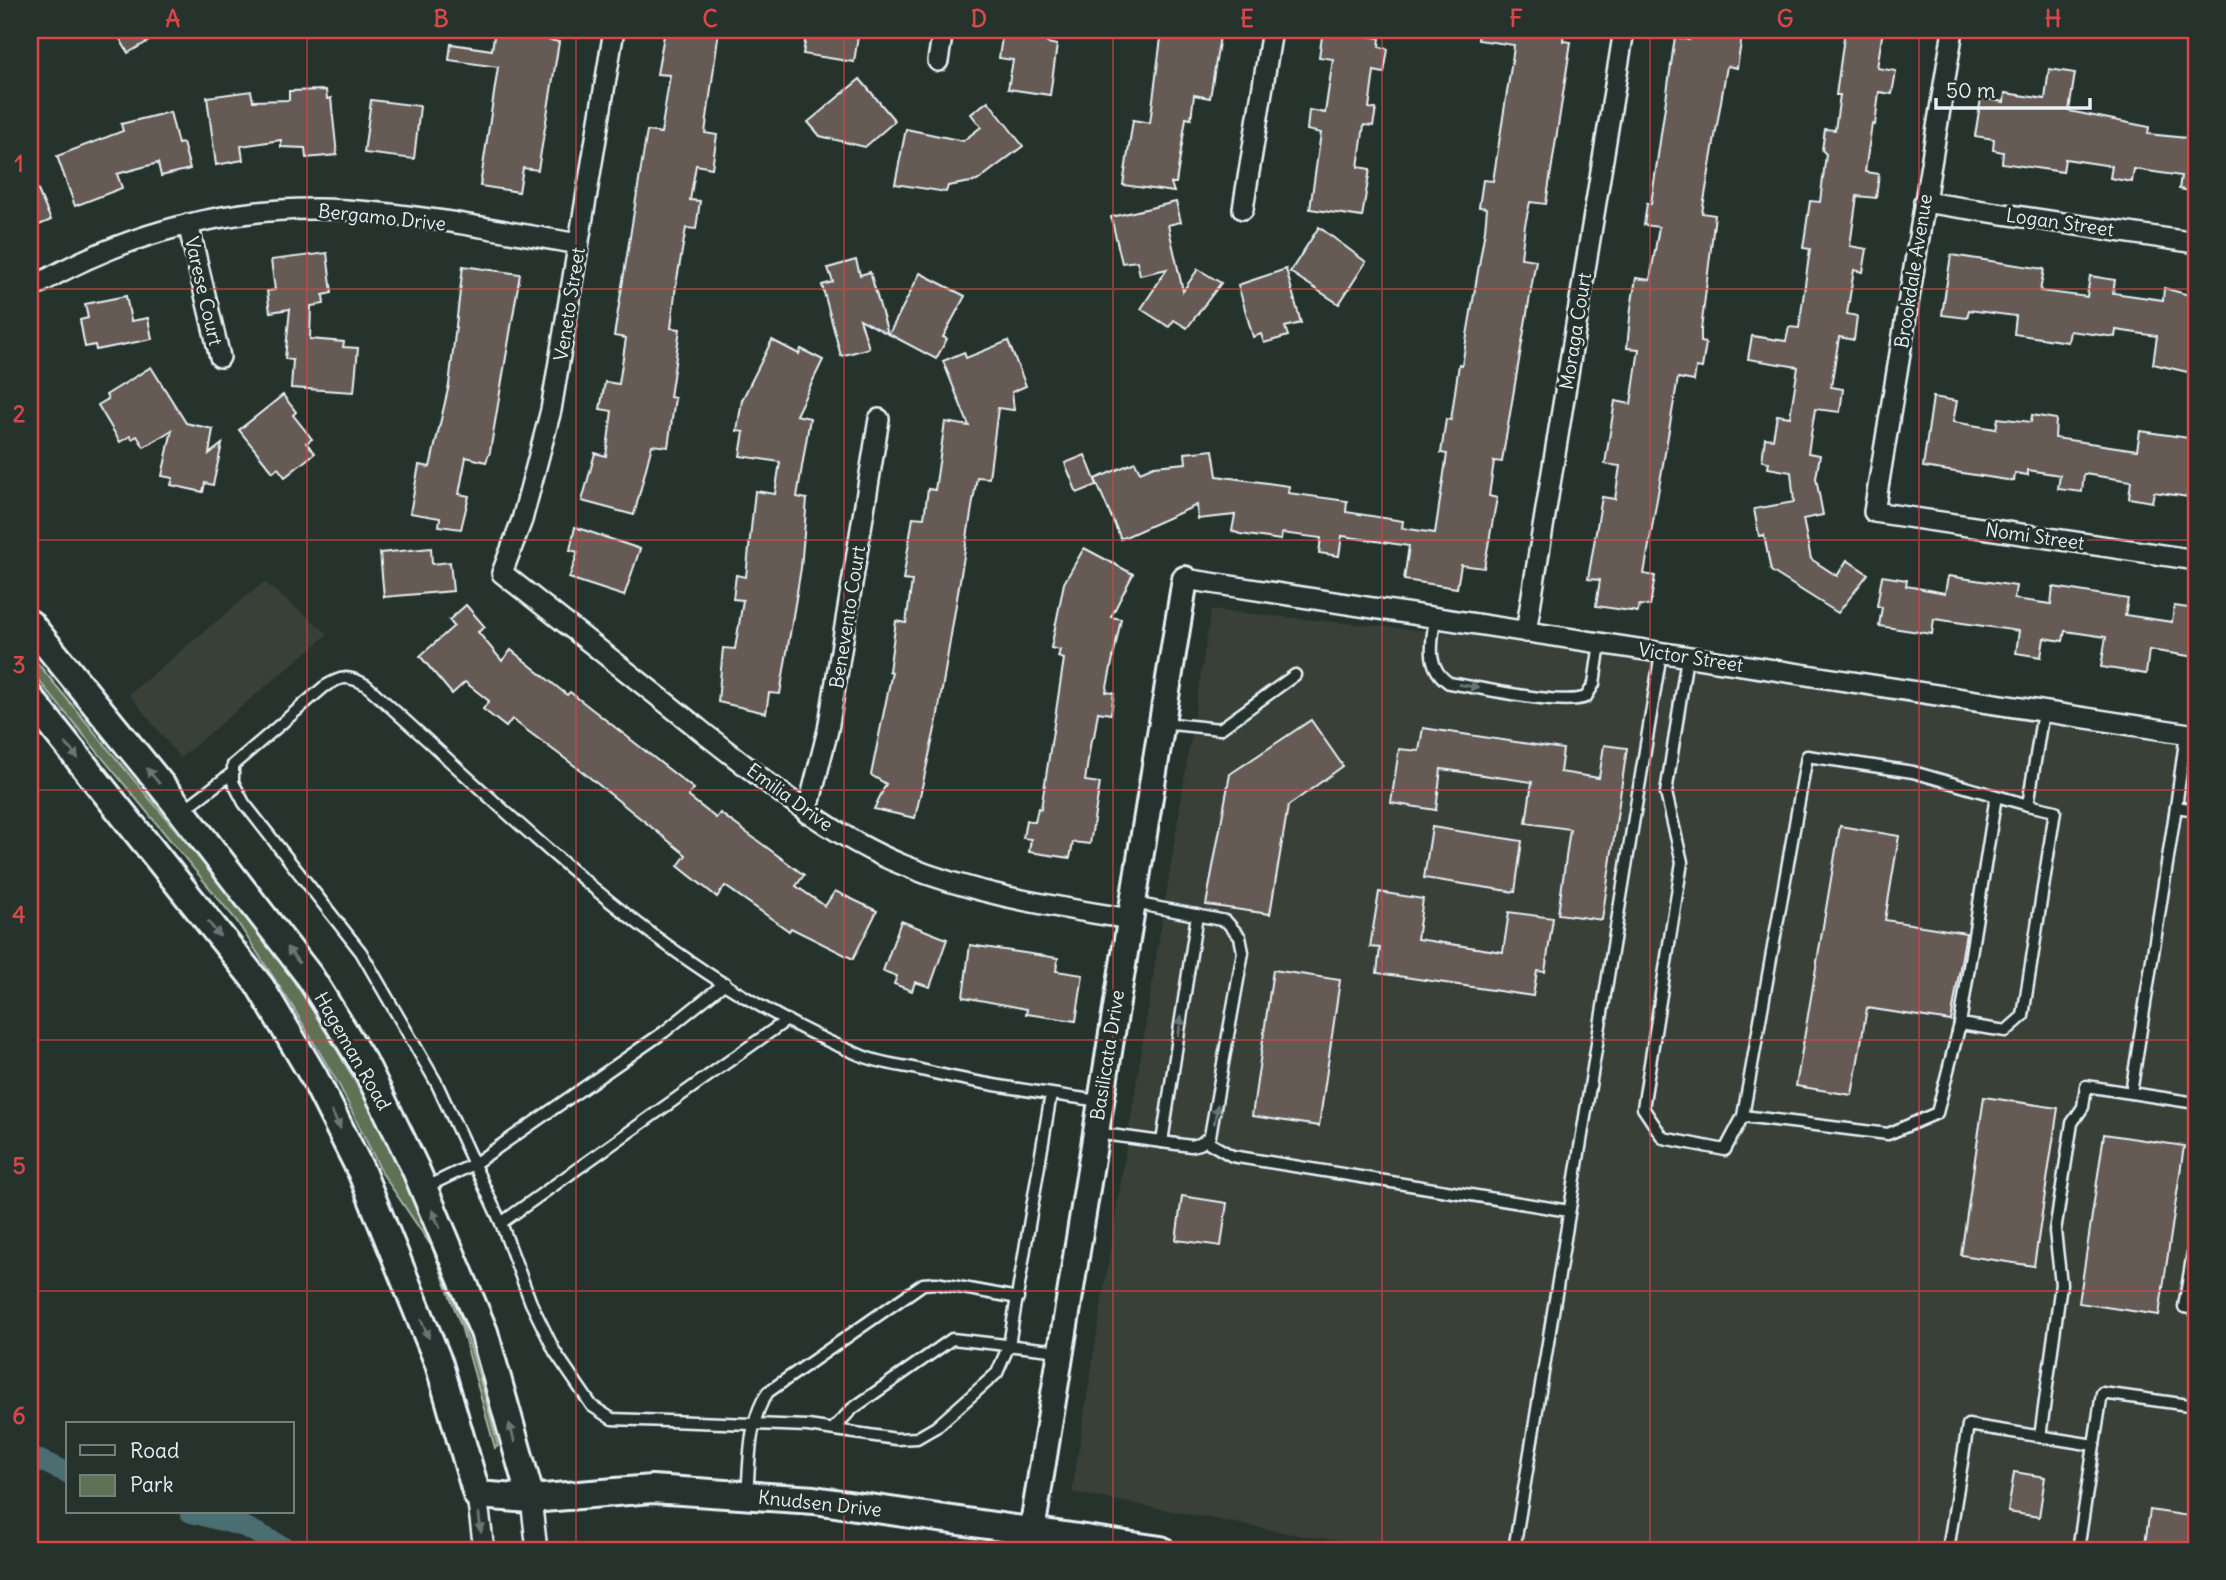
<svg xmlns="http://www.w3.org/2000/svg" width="2226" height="1580" viewBox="0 0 2226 1580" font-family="Delius,sans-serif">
	<rect width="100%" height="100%" fill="#26332d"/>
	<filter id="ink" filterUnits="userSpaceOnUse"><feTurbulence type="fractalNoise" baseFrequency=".0143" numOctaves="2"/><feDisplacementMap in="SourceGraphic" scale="14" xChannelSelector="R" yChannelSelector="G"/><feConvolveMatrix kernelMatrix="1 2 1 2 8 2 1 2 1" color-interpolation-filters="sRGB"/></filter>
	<g filter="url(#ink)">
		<g fill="#393f39">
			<polygon points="264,582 328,634 180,758 129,694"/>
			<polygon points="1211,610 1668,654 2196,745 2196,1550 1421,1550 1303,1536 1072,1492"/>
		</g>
		<path fill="#607255" stroke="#a4b2a6" stroke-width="2" d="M30,654C78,712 126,771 175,829C204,864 235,898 262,936C375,1092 452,1258 498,1446L495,1448L461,1326L432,1247L382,1173L340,1087L294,1009L236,920L30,670Z"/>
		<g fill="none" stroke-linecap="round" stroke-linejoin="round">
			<g stroke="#4b6e72" stroke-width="21">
				<polyline points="30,1456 68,1473"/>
				<polyline points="190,1512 243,1526 290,1550"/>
			</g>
		</g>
		<g fill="#665a54" stroke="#e8f1f8" stroke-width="2">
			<polygon points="115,30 168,30 128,53"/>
			<polygon points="495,30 547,30 545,39 559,42 538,170 523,168 519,192 480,186 498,67 449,60 451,44 492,50"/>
			<polygon points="665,30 719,30 705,133 717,135 712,168 696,165 690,200 700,201 696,229 686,228 676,285 671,328 680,329 670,397 675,398 668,447 652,445 634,515 582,501 595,453 606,456 612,411 600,409 605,382 619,384 626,338 614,336 647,131 661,133 670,75 657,74"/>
			<polygon points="818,30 859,30 854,62 803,54 806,36 817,38"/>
			<polygon points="1003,30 1049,30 1047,43 1057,45 1050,95 1008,89 1013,60 999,58"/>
			<polygon points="1162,30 1221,30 1210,98 1194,95 1191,119 1186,118 1176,183 1171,183 1174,192 1123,185 1133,120 1150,123"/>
			<polygon points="1323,30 1380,38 1379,47 1388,49 1384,73 1374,71 1369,108 1376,109 1373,126 1364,125 1358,167 1370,169 1362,217 1310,209 1321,133 1307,130 1309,110 1325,113 1333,59 1319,57"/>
			<polygon points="1479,30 1564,30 1563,41 1571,42 1546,204 1530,202 1525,225 1521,258 1536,260 1503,455 1502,462 1494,461 1489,496 1497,498 1484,568 1461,565 1457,588 1404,580 1409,546 1342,536 1339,556 1319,553 1321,538 1282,533 1281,540 1240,534 1232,531 1235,515 1198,519 1197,505 1121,539 1095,479 1135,462 1140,472 1154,466 1186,463 1185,453 1213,450 1217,476 1289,486 1288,493 1347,501 1346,512 1403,521 1402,528 1435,533 1447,454 1441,453 1446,419 1451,420 1459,364 1462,365 1485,230 1487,208 1479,207 1483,180 1493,181 1513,54 1514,45 1478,40"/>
			<polygon points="1691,30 1743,30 1737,68 1727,66 1702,213 1715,215 1701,330 1701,342 1706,343 1702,368 1696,367 1694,381 1678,378 1644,574 1655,576 1650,606 1639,605 1638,612 1596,606 1600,580 1588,579 1602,497 1615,499 1620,466 1605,464 1615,401 1631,404 1639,349 1627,348 1631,308 1636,278 1650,280 1659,227 1644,225 1647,203 1651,204 1675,37 1689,40"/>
			<polygon points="1845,30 1883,30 1877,68 1896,71 1892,94 1879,92 1875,125 1872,124 1865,172 1879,174 1876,198 1857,196 1850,246 1867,249 1863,272 1854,270 1847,314 1857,316 1854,340 1839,337 1831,387 1843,389 1840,412 1815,409 1808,453 1820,455 1816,478 1823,515 1803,519 1811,559 1837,576 1847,560 1868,574 1838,613 1771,571 1764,535 1759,536 1754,509 1794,502 1791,472 1768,468 1769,462 1762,461 1765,438 1773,439 1777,415 1790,417 1798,367 1748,359 1752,336 1786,341 1789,327 1799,328 1810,249 1803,248 1810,201 1820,202 1826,154 1822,150 1825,129 1835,130 1840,95 1836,95"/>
			<polygon points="2049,69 2075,73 2069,111 2149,127 2148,134 2196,139 2196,192 2179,189 2181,176 2134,169 2132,182 2110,178 2112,166 2065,159 2063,172 2002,163 2003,152 1993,150 1994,139 1975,136 1981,98 2004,102 2005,93 2045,99"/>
			<polygon points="860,79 895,121 865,147 820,136 808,122"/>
			<polygon points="326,90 327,99 331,98 337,155 306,158 305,148 281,147 281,140 241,146 243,160 216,165 207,97 251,91 253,101 289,100 289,91"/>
			<polygon points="371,100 420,106 414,159 364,153"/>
			<polygon points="988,101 1023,146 977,181 948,186 946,192 895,184 906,129 963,141 981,127 971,114"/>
			<polygon points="170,112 178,144 183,143 190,169 161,176 158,163 117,174 122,188 75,206 57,156 123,131 121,124"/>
			<polygon points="30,172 51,220 30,229"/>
			<polygon points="1176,202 1181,222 1168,225 1183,291 1198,269 1221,283 1187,328 1174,320 1169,327 1141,309 1167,269 1140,275 1137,261 1122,263 1111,217"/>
			<polygon points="1319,227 1366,262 1339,304 1290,272"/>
			<polygon points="327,253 332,293 323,295 324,304 311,306 310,339 344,342 343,347 358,348 354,392 291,388 293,360 285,359 290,309 270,312 267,291 275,290 271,260"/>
			<polygon points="1951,255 2044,269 2040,291 2087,297 2090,276 2115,280 2113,293 2163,300 2164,288 2196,297 2196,374 2153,364 2157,336 2116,330 2115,337 2070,331 2068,342 2014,334 2016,316 1969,310 1967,318 1942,315"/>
			<polygon points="856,260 860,275 870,272 888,334 860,319 869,348 841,356 822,285 833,282 828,268"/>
			<polygon points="463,266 520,274 490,452 486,462 466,457 459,494 469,496 461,529 439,526 440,518 410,513 419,465 430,467 449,385"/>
			<polygon points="1286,269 1301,323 1285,327 1288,336 1264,343 1261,334 1253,337 1238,285"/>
			<polygon points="920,273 965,296 943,337 947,339 936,359 889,334"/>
			<polygon points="126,296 131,321 148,318 152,339 96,350 95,345 85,347 80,320 88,318 85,304"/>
			<polygon points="772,340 799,354 801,349 823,360 796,415 810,418 797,497 807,499 801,568 780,694 769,693 766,713 718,702 723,648 735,649 743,600 733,599 736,575 746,577 755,491 775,494 780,462 740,456 744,432 737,431 742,400"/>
			<polygon points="1008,341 1026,386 1012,392 1014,410 998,408 989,478 977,477 937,720 915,818 874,809 886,784 871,775 892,672 889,671 896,621 906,623 912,581 903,580 913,517 924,518 928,489 935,490 945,422 969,426 943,361 964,352 966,358"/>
			<polygon points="151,367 186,423 213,429 209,454 222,444 213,485 205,483 203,492 171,485 173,478 162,476 172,430 144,447 137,436 132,439 130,436 120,442 98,405 108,399 106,395"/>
			<polygon points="283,395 296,412 293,415 312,439 306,443 315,453 285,477 278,468 273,472 239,430"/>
			<polygon points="1933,397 1957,401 1953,422 1996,429 1998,418 2031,422 2032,415 2056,419 2055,438 2137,450 2140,431 2196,439 2196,498 2154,492 2152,502 2129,498 2131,481 2084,474 2082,492 2058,489 2060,475 2028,470 2028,475 2015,473 2014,481 1923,467"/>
			<polygon points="1085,455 1097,485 1077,493 1065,463"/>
			<polygon points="575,527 640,549 624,596 569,578 578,552 570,550"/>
			<polygon points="431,548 432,564 450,562 453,591 384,597 380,553"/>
			<polygon points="1084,548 1133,574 1111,617 1121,619 1106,692 1114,693 1111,714 1098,712 1094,737 1091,740 1085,781 1100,783 1090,844 1073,842 1070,858 1029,852 1031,839 1023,838 1026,820 1035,822 1038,808 1041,809 1064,659 1058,657 1060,650 1051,648 1064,583"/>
			<polygon points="1882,576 1907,580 1906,586 1945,593 1948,576 2016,586 2014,599 2051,604 2053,587 2079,591 2128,599 2125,615 2172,622 2174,606 2196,609 2196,657 2149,650 2146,674 2101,667 2106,637 2065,631 2063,641 2044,638 2041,657 2016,653 2019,631 1934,619 1932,634 1879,626 1882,607 1877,606"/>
			<polygon points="466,605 485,627 478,632 502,661 511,650 567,695 570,692 694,789 688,796 716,818 720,813 804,875 796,886 825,906 835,891 877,911 853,959 791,928 789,931 725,886 717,897 678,866 686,855 579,769 517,723 512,719 506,727 483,709 489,701 465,682 452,694 420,656 454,626 449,620"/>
			<polygon points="1311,720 1343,766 1288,806 1270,914 1206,905 1230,774"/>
			<polygon points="1423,728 1563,749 1560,772 1599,778 1604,745 1627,748 1602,920 1558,914 1570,829 1526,823 1532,782 1441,769 1436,810 1391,803 1399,749 1419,751"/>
			<polygon points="1840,826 1899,836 1885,920 1966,933 1951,1021 1867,1008 1852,1095 1796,1086"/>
			<polygon points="1432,827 1522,841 1515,892 1424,878"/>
			<polygon points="1379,892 1423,899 1417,939 1503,952 1509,912 1553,918 1545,972 1537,971 1533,996 1377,973 1380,948 1370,947"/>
			<polygon points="901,921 947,939 930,987 915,982 912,991 894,984 897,976 883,971"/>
			<polygon points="970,945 1058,958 1056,971 1083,975 1076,1021 1026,1014 1027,1009 963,997"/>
			<polygon points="1273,970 1340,980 1319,1126 1252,1116"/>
			<polygon points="1984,1097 2058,1108 2034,1266 1961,1255"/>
			<polygon points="2104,1134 2184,1146 2159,1315 2079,1303"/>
			<polygon points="1182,1196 1227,1203 1221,1246 1176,1240"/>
			<polygon points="2014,1472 2045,1477 2039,1517 2008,1512"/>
			<polygon points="2150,1510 2196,1517 2196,1550 2144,1550"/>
		</g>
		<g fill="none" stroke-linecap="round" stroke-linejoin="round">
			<g stroke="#e8f1f8" stroke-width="15">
				<g id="service">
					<path d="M1435,618C1432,642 1425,667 1449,683C1478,687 1562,707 1586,697L1594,684L1600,643"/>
					<polyline points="1687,657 1666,793 1682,862 1643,1108 1663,1138 1725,1150 1743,1116"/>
					<polyline points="1162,723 1220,729 1295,675"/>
					<polyline points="2186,734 2176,807 2196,810"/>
					<polyline points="1996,796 1960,1024 2006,1031 2023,1016 2055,811 2028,805"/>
					<polyline points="2176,807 2131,1093 2196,1103"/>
					<polyline points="182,811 232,773"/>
					<polyline points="1960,1024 1937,1113 1888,1134 1743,1116 1807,756 1913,772 2028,805 2043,712"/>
					<path d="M1051,1094L1009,1345L997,1373L936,1427L917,1438L896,1439L808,1426L612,1419L592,1406L555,1352L531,1303L501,1223L436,1082L361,952L244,803L233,782V765L324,687C341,676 348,675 366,685C519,821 667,977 860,1055C878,1063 898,1065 917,1069C977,1084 1038,1092 1100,1101"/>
					<polyline points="1096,1133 1191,1146 1200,1144 1210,1136 1243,952 1240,937 1226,921 1134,903"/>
					<polyline points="1206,1141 1232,1156 1569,1211"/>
					<polyline points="1162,1142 1197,915"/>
					<polyline points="424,1188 474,1164 664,1032 725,983"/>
					<polyline points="501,1223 787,1020"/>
					<polyline points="2196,1234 2184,1307 2196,1309"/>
					<polyline points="833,1429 852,1409 952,1339 1060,1351"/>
					<polyline points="2040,1437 2061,1284 2055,1231 2072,1123 2083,1107 2086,1086 2131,1093"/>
					<path d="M747,1495C750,1461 748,1420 768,1392L923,1284L936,1283L1018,1298"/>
					<polyline points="1514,1550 1661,653"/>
					<polyline points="1948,1550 1968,1425 2094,1445 2102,1393 2196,1406"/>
					<polyline points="2078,1550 2094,1445"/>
				</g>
			</g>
			<g stroke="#e8f1f8" stroke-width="24">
				<g id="minor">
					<path d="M614,30L551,410L522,520L502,573C570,627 638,680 705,734C768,783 829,835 903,865C976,895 1052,906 1129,919"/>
					<polyline points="1953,30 1874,512 2196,560"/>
					<polyline points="938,61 943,30"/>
					<polyline points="1924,202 2196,243"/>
					<polyline points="1243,209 1272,30"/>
					<polyline points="188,224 220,357"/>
					<path d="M30,289C123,233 236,203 346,210C424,215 502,231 578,244"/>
					<polyline points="1185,579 2196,735"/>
					<polyline points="1526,632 1624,30"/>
					<polyline points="807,813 828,730 879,419"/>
					<polyline points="477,1495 484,1550"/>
					<polyline points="531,1499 537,1550"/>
				</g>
			</g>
			<g stroke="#e8f1f8" stroke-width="30">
				<polyline id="tertiary" points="1032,1531 1185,579"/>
			</g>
			<g stroke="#e8f1f8" stroke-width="32">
				<g id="secondary">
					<polyline points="30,624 174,801 310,977 367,1069 415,1168 484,1332 531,1499"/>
					<polyline points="30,698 260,986 314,1077 361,1171 439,1364 477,1495 531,1499 652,1489 814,1500 1161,1550"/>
				</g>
			</g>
			<use href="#service" stroke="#26332d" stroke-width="10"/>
			<use href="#minor" stroke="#26332d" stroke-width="19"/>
			<use href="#tertiary" stroke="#26332d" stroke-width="24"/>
			<use href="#secondary" stroke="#26332d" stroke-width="26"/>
		</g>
		<defs><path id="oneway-solid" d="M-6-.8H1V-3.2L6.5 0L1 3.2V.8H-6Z" transform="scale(1.75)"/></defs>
		<g fill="#6a7674">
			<use href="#oneway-solid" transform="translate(1469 686) rotate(9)"/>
			<use href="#oneway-solid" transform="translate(72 751) rotate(51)"/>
			<use href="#oneway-solid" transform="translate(153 776) rotate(-129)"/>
			<use href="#oneway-solid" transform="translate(214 929) rotate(51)"/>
			<use href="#oneway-solid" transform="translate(293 955) rotate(-128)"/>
			<use href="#oneway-solid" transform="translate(1180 1026) rotate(-81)"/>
			<use href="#oneway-solid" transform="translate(1216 1114) rotate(-80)"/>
			<use href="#oneway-solid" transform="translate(336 1120) rotate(63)"/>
			<use href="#oneway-solid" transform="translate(436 1219) rotate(-113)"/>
			<use href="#oneway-solid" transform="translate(425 1329) rotate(68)"/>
			<use href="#oneway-solid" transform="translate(512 1433) rotate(-106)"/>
			<use href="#oneway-solid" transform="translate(480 1523) rotate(83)"/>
		</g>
	</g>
	<path fill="none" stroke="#d94647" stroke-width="2" stroke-opacity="0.55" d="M307,30V1550M576,30V1550M844,30V1550M1113,30V1550M1382,30V1550M1650,30V1550M1919,30V1550M30,289H2196M30,540H2196M30,790H2196M30,1040H2196M30,1291H2196"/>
	<g text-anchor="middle" stroke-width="6" stroke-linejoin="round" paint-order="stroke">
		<g font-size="19" fill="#e8f1f8" stroke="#26332d">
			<text transform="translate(382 217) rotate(6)" y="7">Bergamo Drive</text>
			<text transform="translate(2060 222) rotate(8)" y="7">Logan Street</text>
			<text transform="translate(1913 271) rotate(-81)" y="7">Brookdale Avenue</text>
			<text transform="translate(204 291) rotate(77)" y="7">Varese Court</text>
			<text transform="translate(569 304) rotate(-81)" y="7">Veneto Street</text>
			<text transform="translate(1575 331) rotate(-81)" y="7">Moraga Court</text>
			<text transform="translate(2035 536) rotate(8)" y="7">Nomi Street</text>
			<text transform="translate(847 617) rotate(-81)" y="7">Benevento Court</text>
			<text transform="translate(1691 657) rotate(9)" y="7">Victor Street</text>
			<text transform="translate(790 797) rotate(36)" y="7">Emilia Drive</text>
			<text transform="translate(353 1051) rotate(60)" y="7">Hageman Road</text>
			<text transform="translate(1107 1055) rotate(-81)" y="7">Basilicata Drive</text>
			<text transform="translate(820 1503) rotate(6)" y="7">Knudsen Drive</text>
		</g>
	</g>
	<rect width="2226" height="1580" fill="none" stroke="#26332d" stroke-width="77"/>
	<rect x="66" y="1422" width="228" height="91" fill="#26332d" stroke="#747f7e" stroke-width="2"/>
	<rect x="80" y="1445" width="35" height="10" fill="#26332d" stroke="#747f7e" stroke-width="2"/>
	<text x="130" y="1458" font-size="21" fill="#e8f1f8">Road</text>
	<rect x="80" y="1475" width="35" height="21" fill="#607255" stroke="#747f7e" stroke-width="2"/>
	<text x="130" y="1492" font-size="21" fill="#e8f1f8">Park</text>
	<path d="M1936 98v10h154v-10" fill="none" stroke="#e8f1f8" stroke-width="3.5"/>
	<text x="1946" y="98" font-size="21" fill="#e8f1f8" stroke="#26332d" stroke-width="5" paint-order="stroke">50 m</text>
	<rect x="38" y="38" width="2150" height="1504" fill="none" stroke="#d94647" stroke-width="2.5"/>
	<g font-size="23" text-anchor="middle" font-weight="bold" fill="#d94647">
		<text x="173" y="27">A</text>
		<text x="441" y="27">B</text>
		<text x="710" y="27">C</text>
		<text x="979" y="27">D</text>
		<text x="1247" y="27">E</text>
		<text x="1516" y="27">F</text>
		<text x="1785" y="27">G</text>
		<text x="2053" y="27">H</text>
		<text x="19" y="172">1</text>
		<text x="19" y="422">2</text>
		<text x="19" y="673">3</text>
		<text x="19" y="923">4</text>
		<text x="19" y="1174">5</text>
		<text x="19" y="1424">6</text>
	</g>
</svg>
